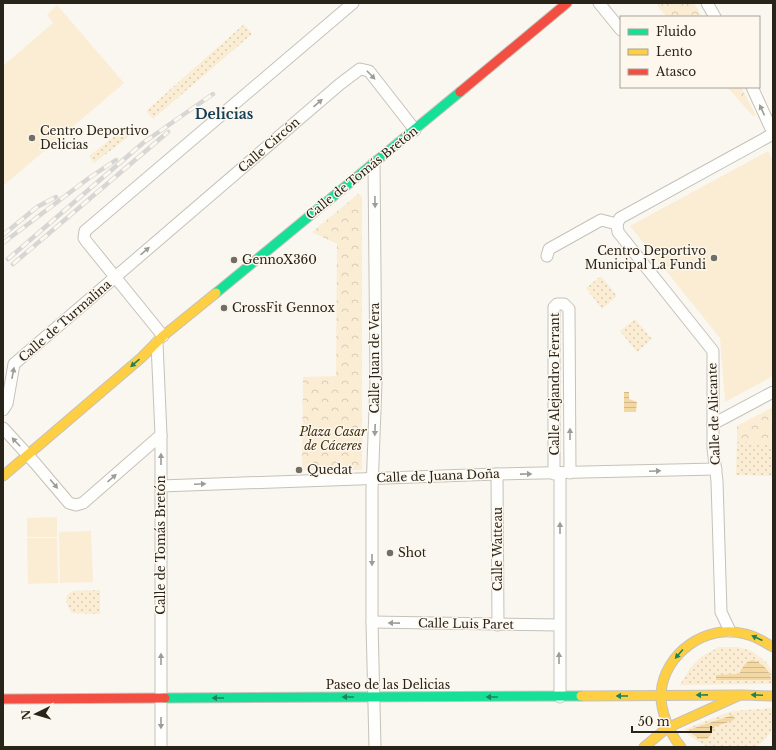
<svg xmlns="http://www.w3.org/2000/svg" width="776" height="750" viewBox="0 0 776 750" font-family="'Libre Baskerville',serif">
	<defs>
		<pattern id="grass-dots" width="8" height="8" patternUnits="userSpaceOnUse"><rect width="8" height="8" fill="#fbedd3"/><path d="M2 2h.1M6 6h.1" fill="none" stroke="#d7cbb5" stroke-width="1.8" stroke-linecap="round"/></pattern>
		<pattern id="forest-crowns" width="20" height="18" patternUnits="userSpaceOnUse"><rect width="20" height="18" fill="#fbedd3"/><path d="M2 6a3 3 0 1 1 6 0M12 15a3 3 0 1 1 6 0" fill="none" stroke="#d7cbb5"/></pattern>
		<pattern id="water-rules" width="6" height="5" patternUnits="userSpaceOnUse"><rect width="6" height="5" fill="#f4d8a4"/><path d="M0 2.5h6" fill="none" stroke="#d1b98d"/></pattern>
	</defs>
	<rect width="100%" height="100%" fill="#faf6f0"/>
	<g fill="url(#grass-dots)">
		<polygon points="244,24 252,34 153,119 146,111"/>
		<polygon points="125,128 131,135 94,163 89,156"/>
		<polygon points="601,276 617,296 602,309 586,288"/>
		<polygon points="635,319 652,339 637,352 620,331"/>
		<polygon points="737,442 773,443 773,476 736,475"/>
		<path d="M100,590V614L72,613C68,607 65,602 67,595L73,591Z"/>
		<polygon points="719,647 737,647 752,651 766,662 773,672 773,684 680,685 690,668 702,656"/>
		<path d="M773,708C773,729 774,734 756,747H707L688,735L685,729L732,711Z"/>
	</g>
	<g fill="url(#forest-crowns)">
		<polygon points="660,3 694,3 702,17 667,17 657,5"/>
		<polygon points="727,87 741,87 756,115 753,116"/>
		<polygon points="358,194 362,196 362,470 302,470 303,377 336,376 337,244 312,232"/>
		<polygon points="773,407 773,443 737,442 737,426"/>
	</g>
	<g fill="#fbedd3">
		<polygon points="57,5 124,83 3,186 3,66 53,23 47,15"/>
		<polygon points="768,151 773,161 773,376 725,402 720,338 630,226"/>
		<rect x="308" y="422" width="41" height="25"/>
		<polygon points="57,517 57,537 27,537 27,518"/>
		<polygon points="91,531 93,582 60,583 59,532"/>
		<polygon points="27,538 57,538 58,583 28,584"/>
	</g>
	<g fill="url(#water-rules)">
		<polygon points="624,392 629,392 629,399 637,402 636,412 624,412"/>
		<path d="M753,660C762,663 771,671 771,680H716V675L739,674C743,667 745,661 753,660Z"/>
		<path d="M733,715L734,720L714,727C713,729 712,733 710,736C704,743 694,737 690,731L691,729Z"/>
	</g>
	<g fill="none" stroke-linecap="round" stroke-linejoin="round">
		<g stroke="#c6c2ba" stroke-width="13">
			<g id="street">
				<polyline points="599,3 621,30"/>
				<polyline points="707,3 715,17"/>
				<polyline points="752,87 773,133"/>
				<polyline points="374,163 376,382 372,490 372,622 375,747"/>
				<polyline points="547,256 549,249 601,220 617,224"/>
				<polyline points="163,336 86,241 84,238 85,231 353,3"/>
				<polyline points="157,343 161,435 161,747"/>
				<polyline points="3,410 7,404 14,364 340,84 360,69 369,71 415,130"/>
				<polyline points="713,424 773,392"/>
				<polyline points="3,428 35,463 69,503 76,505 83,503 161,435"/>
				<polyline points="497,474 498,625"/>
				<polyline points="554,474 554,307 557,304 564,304 569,309 570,473"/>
				<polyline points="560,474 560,697"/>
				<polyline points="161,486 497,474 716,469"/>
				<polyline points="372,622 559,625"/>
				<polyline points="730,631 721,612 717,481 713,448 713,351 618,232 617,224 620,218 773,134"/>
			</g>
		</g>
		<g stroke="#c6c2ba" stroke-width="11">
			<g id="fast">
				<polyline points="216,293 460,92"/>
				<polyline points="165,698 581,696"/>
			</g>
		</g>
		<g stroke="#c6c2ba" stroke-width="11">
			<g id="slow">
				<polyline points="3,476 141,358 163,336 216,293"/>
				<polyline points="581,696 741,695 773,696"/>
				<polyline points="644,747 667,728 738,696"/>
				<path d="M681,747C670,734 660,711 661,693C664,653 707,623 745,634C756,636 764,642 773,647"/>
			</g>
		</g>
		<g stroke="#c6c2ba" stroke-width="11">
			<g id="jam">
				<polyline points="460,92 567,3"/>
				<polyline points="3,699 165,698"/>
			</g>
		</g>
		<use href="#street" stroke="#fefefd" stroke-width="11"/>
		<use href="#fast" stroke="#16e098" stroke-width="9"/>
		<use href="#slow" stroke="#ffcf43" stroke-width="9"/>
		<use href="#jam" stroke="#f24e42" stroke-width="9"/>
		<g stroke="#d7d6d4" stroke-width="4.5">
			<g id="rail">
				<polyline points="3,235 37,207 56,197"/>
				<polyline points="3,243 89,178 116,160"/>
				<polyline points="8,259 143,143 213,94"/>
				<polyline points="13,264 168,132"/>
			</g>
		</g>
		<use href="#rail" stroke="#fdf7ed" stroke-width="3" stroke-dasharray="9" stroke-linecap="butt"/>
	</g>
	<defs><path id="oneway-solid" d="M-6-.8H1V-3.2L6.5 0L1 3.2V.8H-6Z"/></defs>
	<g fill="#9e9c97">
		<use href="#oneway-solid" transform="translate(371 75) rotate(46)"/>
		<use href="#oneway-solid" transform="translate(318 103) rotate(-41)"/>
		<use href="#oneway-solid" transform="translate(762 110) rotate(-115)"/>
		<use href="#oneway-solid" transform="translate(375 202) rotate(89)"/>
		<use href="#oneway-solid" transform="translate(145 251) rotate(-41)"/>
		<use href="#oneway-solid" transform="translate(13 373) rotate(-79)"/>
		<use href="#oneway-solid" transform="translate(375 430) rotate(92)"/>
		<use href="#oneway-solid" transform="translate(570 434) rotate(-90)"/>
		<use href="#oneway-solid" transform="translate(16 442) rotate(-134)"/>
		<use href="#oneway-solid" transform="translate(161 459) rotate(-90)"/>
		<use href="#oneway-solid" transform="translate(655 471) rotate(-2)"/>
		<use href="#oneway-solid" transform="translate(526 474) rotate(-1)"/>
		<use href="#oneway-solid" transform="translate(112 478) rotate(-41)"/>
		<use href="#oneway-solid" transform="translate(54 484) rotate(50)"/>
		<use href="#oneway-solid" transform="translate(200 484) rotate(-2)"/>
		<use href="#oneway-solid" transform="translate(560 528) rotate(-90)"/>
		<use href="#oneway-solid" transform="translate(372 560) rotate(90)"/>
		<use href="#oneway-solid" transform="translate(394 623) rotate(-179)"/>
		<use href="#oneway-solid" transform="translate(559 658) rotate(-90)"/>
		<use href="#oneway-solid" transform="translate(161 659) rotate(-90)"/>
		<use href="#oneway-solid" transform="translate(161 723) rotate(90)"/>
	</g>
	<g fill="#208259">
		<use href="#oneway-solid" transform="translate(135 363) rotate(139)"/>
		<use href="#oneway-solid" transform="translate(757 638) rotate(-155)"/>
		<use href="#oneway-solid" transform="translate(679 654) rotate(131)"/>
		<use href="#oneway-solid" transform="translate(702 695) rotate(179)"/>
		<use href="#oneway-solid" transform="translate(757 695) rotate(-178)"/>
		<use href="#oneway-solid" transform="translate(622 696) rotate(180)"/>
		<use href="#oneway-solid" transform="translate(348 697) rotate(180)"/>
		<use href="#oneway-solid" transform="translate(492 697) rotate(180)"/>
		<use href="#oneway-solid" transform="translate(218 698) rotate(180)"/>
	</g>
	<g fill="#726e65" stroke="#fdf7ed" stroke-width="1.5">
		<circle cx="32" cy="138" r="4"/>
		<circle cx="714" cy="258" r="4"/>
		<circle cx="234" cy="260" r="4"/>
		<circle cx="224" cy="308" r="4"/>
		<circle cx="299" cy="470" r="4"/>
		<circle cx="390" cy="553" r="4"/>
	</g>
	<g text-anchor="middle" stroke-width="3" stroke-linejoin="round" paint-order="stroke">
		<g font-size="12" fill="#29241a" stroke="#fdf7ed" text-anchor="start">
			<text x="40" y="135">Centro Deportivo<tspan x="40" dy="14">Delicias</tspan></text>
			<text x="706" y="255" text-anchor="end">Centro Deportivo<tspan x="706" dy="14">Municipal La Fundi</tspan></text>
			<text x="242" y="264">GennoX360</text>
			<text x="232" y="312">CrossFit Gennox</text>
			<text x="307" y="474">Quedat</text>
			<text x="398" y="557">Shot</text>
		</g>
		<g font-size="12" fill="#29241a" stroke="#fdf7ed">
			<text transform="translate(269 145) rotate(-41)" y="4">Calle Circón</text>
			<text transform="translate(362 173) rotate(-39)" y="4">Calle de Tomás Bretón</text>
			<text transform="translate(65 321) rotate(-41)" y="4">Calle de Turmalina</text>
			<text transform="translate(375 358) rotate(-90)" y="4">Calle Juan de Vera</text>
			<text transform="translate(555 384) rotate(-90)" y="4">Calle Alejandro Ferrant</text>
			<text transform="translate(714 414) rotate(-92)" y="4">Calle de Alicante</text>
			<text transform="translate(438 476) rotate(-2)" y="4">Calle de Juana Doña</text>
			<text transform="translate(161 545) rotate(-90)" y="4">Calle de Tomás Bretón</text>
			<text transform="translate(498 549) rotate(-90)" y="4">Calle Watteau</text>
			<text transform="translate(466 624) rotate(1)" y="4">Calle Luis Paret</text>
			<text x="388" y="689">Paseo de las Delicias</text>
		</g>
		<g font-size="12" font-style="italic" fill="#3e2e0e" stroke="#fdf7ed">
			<text x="333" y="436">Plaza Casar<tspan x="333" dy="14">de Cáceres</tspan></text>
		</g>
		<g font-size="14" font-weight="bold" fill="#144055" stroke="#fdf7ed">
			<text x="224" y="119">Delicias</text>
		</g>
	</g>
	<rect width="776" height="750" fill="none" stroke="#29241a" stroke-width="8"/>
	<rect x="620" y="16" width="140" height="72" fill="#fdf7ed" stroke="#a8a399"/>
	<rect x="628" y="29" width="20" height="6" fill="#16e098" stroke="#a8a399"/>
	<text x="656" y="36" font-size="12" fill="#29241a">Fluido</text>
	<rect x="628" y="49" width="20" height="6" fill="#ffcf43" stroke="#a8a399"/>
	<text x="656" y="56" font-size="12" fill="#29241a">Lento</text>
	<rect x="628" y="69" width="20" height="6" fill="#f24e42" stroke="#a8a399"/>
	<text x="656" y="76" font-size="12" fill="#29241a">Atasco</text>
	<g transform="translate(36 714) rotate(265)" stroke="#fdf7ed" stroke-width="3" paint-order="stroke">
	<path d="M0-3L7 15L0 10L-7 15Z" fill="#29241a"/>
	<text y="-6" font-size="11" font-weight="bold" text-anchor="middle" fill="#29241a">N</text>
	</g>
	<path d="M632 726v6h79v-6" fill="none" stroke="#29241a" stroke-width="2"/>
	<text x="638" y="726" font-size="12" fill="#29241a" stroke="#fdf7ed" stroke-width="3" paint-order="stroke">50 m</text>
</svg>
